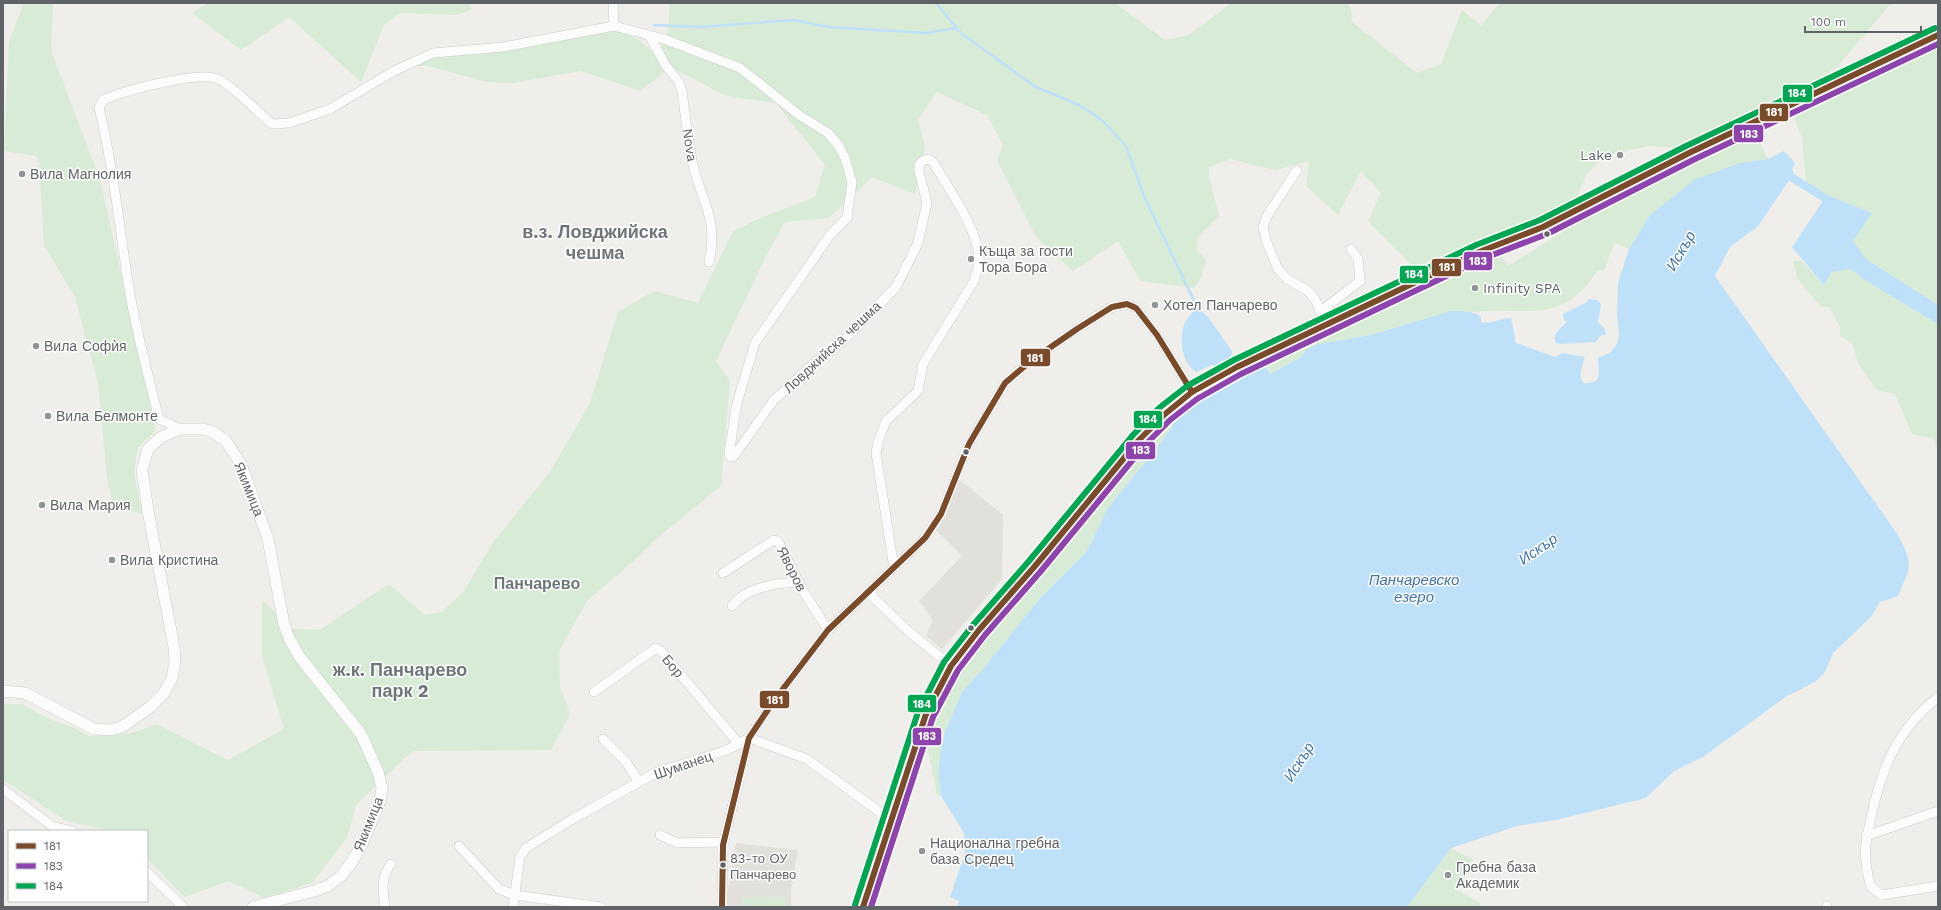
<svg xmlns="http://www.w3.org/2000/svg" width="1941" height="910" viewBox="0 0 1941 910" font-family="'Work Sans',sans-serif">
	<rect width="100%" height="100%" fill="#efeeea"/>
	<g fill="#e2e0da">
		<polygon points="960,480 1003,515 1002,579 942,649 926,636 933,620 919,601 962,556 935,529 945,513"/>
		<polygon points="736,843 798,850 791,891 791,907 725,907"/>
	</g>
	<g fill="#d8ebd6">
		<polygon points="24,3 53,3 51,51 100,179 156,430 138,448 134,473 142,514 113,505 107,477 98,383 75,297 44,245 39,161 36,156 4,151 9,42"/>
		<polygon points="208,3 469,3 471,10 457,15 401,13 384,25 361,82 289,17 241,50 192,13"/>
		<polygon points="670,3 1115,3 1165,40 1189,35 1231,3 1347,3 1351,10 1352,22 1417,73 1441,64 1462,10 1481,26 1500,3 1891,3 1838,66 1810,86 1677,148 1648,146 1606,156 1587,173 1575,200 1417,271 1368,221 1381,193 1361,171 1338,215 1306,186 1309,161 1275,170 1231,159 1209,167 1209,178 1219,216 1198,237 1197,251 1206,259 1202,276 1194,288 1140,281 1118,241 1073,271 1036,237 997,160 1003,145 987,115 937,92 918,120 925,147 915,194 872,177 829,218 785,222 767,254 716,361 730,381 721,486 657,538 636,559 587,601 559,651 560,687 570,714 551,750 412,751 356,805 347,838 312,883 264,898 229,881 184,897 147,858 147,831 115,831 66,821 7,782 3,782 3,704 22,704 49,719 74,728 88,736 129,734 157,724 228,760 284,729 262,656 262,600 292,629 320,630 389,584 425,615 443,611 464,591 494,541 550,472 590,403 618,312 654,291 698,303 733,231 763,217 815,197 825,165 776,103 726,96 671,67 640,91 581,71 513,83 487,82 428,66 407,66 434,56 614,28 637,39 657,56 668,31"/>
		<polygon points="1938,41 1938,305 1866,259 1853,241 1871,213 1827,195 1806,181 1802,138 1791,110"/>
		<path d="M1754,131L1768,159L1740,163L1650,215L1629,249L1614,243L1604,271L1598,270C1560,327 1529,306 1472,312L1462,311L1371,335L1318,344L1307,349L1301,357L1270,374L1264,364L1337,327L1444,278L1501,256L1508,266L1564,231L1575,217L1614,195Z"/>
		<polygon points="1846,252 1856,273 1871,284 1938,324 1938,449 1933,438 1912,434 1895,394 1877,390 1859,365 1852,343 1840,336 1840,327 1829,307 1821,307 1797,278 1793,261 1801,260 1824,285"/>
		<polygon points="1182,412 1163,440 1108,508 1087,551 1041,597 983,669 962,692 944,734 938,769 941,796 937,795 926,739 951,680 977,644 1039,575 1139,446 1170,419"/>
		<polygon points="1451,848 1472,859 1457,890 1480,903 1481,907 1407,907"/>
		<polygon points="786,897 786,907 742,907 742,898"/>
	</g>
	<g fill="#bfe0f9">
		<path d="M1784,151L1795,163L1792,169L1794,173L1758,226L1730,247L1715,276L1898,535C1914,567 1911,565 1898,596L1880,602L1870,618L1833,653L1825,672L1815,682L1787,696L1703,757L1674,771L1646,798L1556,820L1517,826L1451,848L1407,907H957L959,901L950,897L965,853L964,833L941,796L938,769L944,734L962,692L983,669L1041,597L1087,551L1108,508L1163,440L1182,412L1212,390L1216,367L1212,365L1196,372C1182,363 1179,341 1184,325C1186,318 1193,313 1197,307L1208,317L1232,351L1231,360L1239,376L1264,364L1270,374L1301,357L1307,349L1318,344L1371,335L1451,311C1461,311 1472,310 1481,317V322C1490,325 1501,318 1511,318L1516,343L1555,357L1562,353L1585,357C1581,368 1574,392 1597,380L1599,373L1598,358L1610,353L1617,344L1619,335L1617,313L1618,283L1629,249L1650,215L1694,180L1740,163L1768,159Z"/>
		<polygon points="1827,195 1872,213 1853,241 1866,259 1938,305 1938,324 1871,284 1850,269 1832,272 1824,285 1792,247"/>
		<path d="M1588,299L1597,300L1601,304L1598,322L1605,329L1606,334L1599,337L1596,342L1561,344L1556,343C1551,334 1561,329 1566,322L1563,318V314L1587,302Z"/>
	</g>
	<polygon fill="#efeeea" points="1233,359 1241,374 1209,390 1214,369"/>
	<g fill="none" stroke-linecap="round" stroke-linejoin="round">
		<g stroke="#bfe0f9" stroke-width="2.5">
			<polyline points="936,3 961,33 1034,86 1079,105 1103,121 1126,146 1144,196 1198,309"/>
			<polyline points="654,25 699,27 793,20 829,27 926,33 957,28"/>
		</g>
		<polyline stroke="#bfe0f9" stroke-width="8" points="1791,177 1825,198 1829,207"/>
		<g stroke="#cbcccc" stroke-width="10">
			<g id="minor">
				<polyline points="613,3 614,26"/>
				<path d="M649,35L666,66L679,82L682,91C685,114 688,138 692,161C701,201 719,218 709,262"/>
				<polyline points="1297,170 1267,216 1263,227 1267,243 1278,269 1287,279 1308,291 1315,299 1326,325"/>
				<polyline points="1321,311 1360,281 1358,259 1351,249"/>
				<path d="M180,429L159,419C148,374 135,328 128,282C119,224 113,165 99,108L103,100C124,91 202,69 220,80C240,92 255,110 272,124L289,123L330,109L394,71L433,53L503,47L614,26L664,39L740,68L799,115L828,133L839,146L845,158L852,182L847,218L830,235L755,343L737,403L729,454L731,457L734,456L773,401L813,364L844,340L896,287L918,243L927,203L919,171V165L924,160L929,159L933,162C947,186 980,232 979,260C979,268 976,274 974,281L923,364L918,391L886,421L878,442L876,453L894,568"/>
				<polyline points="723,573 774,540 778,541 803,591 828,630"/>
				<polyline points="869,593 907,630 951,666"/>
				<path d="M732,606C746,587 776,583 798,582"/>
				<polyline points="594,692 656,648 660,650 739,744"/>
				<path d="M1938,697C1898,729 1883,765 1872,813C1865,844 1862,856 1871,887L1882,895L1938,886"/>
				<polyline points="603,739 626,762 639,782"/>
				<polyline points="3,789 52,826 72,831"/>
				<polyline points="660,835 677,843 720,842 723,845"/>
				<polyline points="1866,836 1938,811"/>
				<polyline points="459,846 499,889 515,895 601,907"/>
				<polyline points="147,872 183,907"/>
				<path d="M385,907C383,891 380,878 391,864"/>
				<polyline points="513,907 520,857 526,848 571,820 655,773 727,750 749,738 807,759 892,821"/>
				<polyline points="722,907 723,845 749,738 773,702 828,630 925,538 941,514 969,444 1005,383 1032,360 1077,329 1112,307 1127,304 1136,308 1157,335 1192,392"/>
				<polyline points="1827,907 1827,906"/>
			</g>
		</g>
		<g stroke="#cbcccc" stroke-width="12">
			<polyline id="tertiary" points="3,691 25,693 94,729 110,730 122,727 150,707 164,693 172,678 175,661 174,647 148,511 142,470 148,449 161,437 180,429 203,429 211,431 225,440 241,464 268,539 284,624 289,638 299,656 361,734 378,772 382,788 380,801 363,842 352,862 341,876 328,886 314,891 253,907"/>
		</g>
		<g stroke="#cacacb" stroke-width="14">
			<polyline id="secondary" points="863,907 926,714 951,666 979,630 1035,566 1139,440 1165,414 1192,392 1237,367 1479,252 1543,227 1689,153 1938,35"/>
		</g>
		<use href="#minor" stroke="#fdfcfc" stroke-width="9"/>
		<use href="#tertiary" stroke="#fdfcfc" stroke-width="11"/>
		<use href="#secondary" stroke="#fdfcfc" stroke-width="12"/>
		<g stroke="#fff" stroke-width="9">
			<g id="bus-1">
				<polyline points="722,907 723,845 749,738 773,702 828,630 925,538 941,514 969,444 1005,383 1032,360 1077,329 1112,307 1127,304 1136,308 1157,335 1192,392"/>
				<polyline points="863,907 926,714 951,666 979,630 1035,566 1139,440 1165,414 1192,392 1237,367 1479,252 1543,227 1689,153 1938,35"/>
			</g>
		</g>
		<g stroke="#fff" stroke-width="9">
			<polyline id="bus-2" points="871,907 933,717 958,670 985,635 1041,571 1145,445 1170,420 1197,399 1241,374 1482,259 1547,234 1693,160 1938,44"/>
		</g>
		<g stroke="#fff" stroke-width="9">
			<polyline id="bus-3" points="855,905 918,712 944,662 973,625 1029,561 1133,435 1159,408 1187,386 1234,360 1476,245 1540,220 1686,146 1935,28"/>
		</g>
		<use href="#bus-1" stroke="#7a4b2a" stroke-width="6"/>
		<use href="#bus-2" stroke="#8e44ad" stroke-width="6"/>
		<use href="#bus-3" stroke="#00a651" stroke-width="6"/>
	</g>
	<g fill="#919496" stroke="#fff" stroke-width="1.5">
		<circle cx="1620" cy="155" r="4"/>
		<circle cx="22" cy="174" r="4"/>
		<circle cx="971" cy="259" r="4"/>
		<circle cx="1475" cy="288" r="4"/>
		<circle cx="1155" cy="305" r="4"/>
		<circle cx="36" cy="346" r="4"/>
		<circle cx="48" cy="416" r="4"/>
		<circle cx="42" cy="505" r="4"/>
		<circle cx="112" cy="560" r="4"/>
		<circle cx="922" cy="851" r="4"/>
		<circle cx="1448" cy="875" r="4"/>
	</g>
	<g fill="#5f6368" stroke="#fff" stroke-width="1.5">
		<circle cx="1547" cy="234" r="3.5"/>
		<circle cx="966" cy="452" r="3.5"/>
		<circle cx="971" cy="628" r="3.5"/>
		<circle cx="723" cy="865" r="3.5"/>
	</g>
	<g text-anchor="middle" stroke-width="3" stroke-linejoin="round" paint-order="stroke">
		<g font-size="13" fill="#5f6368" stroke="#fff" text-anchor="start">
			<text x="730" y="863">83-то ОУ<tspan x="730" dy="16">Панчарево</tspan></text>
		</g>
		<g font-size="14" fill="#5f6368" stroke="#fff">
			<text transform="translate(690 145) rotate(81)" y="5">Nova</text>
			<text transform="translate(832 347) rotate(-43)" y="5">Ловджийска чешма</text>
			<text transform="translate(249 489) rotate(68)" y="5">Якимица</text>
			<text transform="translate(792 569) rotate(63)" y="5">Яворов</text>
			<text transform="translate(673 666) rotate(50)" y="5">Бор</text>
			<text transform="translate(683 765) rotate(-19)" y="5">Шуманец</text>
			<text transform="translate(368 824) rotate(-68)" y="5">Якимица</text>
		</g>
		<g font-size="14" fill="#5f6368" stroke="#fff" text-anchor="start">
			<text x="1612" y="160" text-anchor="end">Lake</text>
			<text x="30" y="179">Вила Магнолия</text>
			<text x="979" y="256">Къща за гости<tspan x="979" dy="16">Тора Бора</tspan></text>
			<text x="1483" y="293">Infinity SPA</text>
			<text x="1163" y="310">Хотел Панчарево</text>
			<text x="44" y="351">Вила Софѝя</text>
			<text x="56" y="421">Вила Белмонте</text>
			<text x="50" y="510">Вила Мария</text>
			<text x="120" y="565">Вила Кристина</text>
			<text x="930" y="848">Национална гребна<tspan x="930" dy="16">база Средец</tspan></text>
			<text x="1456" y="872">Гребна база<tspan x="1456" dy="16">Академик</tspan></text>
		</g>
		<g font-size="15" font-style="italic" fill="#4174aa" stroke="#fff">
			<text transform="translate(1681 251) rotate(-60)" y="5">Искър</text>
			<text transform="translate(1538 549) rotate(-34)" y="5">Искър</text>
			<text x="1414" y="585">Панчаревско<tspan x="1414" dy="17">езеро</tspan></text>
			<text transform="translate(1299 762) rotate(-58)" y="5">Искър</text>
		</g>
		<g font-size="16" font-weight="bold" fill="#70757a" stroke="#fff">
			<text x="537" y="589">Панчарево</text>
		</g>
		<g font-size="18" font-weight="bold" fill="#70757a" stroke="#fff">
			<text x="595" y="238">в.з. Ловджийска<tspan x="595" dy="21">чешма</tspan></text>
			<text x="400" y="676">ж.к. Панчарево<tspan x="400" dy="21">парк 2</tspan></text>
		</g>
	</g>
	<g stroke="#fff" stroke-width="1.5">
		<rect x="1782" y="84" width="31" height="19" rx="4" fill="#00a651"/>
		<rect x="1759" y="103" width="30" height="19" rx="4" fill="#7a4b2a"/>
		<rect x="1733" y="124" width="31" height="19" rx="4" fill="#8e44ad"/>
		<rect x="1463" y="251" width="30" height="20" rx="4" fill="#8e44ad"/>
		<rect x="1431" y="258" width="31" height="19" rx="4" fill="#7a4b2a"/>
		<rect x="1399" y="265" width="30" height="19" rx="4" fill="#00a651"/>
		<rect x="1020" y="348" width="31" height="19" rx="4" fill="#7a4b2a"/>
		<rect x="1133" y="410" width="30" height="19" rx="4" fill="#00a651"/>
		<rect x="1125" y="441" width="31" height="19" rx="4" fill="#8e44ad"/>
		<rect x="759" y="690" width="31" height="19" rx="4" fill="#7a4b2a"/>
		<rect x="907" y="694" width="30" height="19" rx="4" fill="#00a651"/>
		<rect x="912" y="727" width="30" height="19" rx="4" fill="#8e44ad"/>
	</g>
	<g font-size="11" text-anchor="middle" font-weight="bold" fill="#fff">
		<text x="1797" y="97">184</text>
		<text x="1774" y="116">181</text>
		<text x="1749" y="138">183</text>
		<text x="1478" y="265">183</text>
		<text x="1447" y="271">181</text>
		<text x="1414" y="278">184</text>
		<text x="1035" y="362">181</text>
		<text x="1148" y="423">184</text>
		<text x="1141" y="454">183</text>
		<text x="775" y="704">181</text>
		<text x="922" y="708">184</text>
		<text x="927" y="740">183</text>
	</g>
	<rect width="1941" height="910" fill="none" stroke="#5f6368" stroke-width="8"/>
	<rect x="8" y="830" width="140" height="72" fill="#ffffff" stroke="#bfc1c3"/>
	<rect x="16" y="843" width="20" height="6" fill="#7a4b2a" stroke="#bfc1c3"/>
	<text x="44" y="850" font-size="12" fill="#5f6368">181</text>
	<rect x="16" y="863" width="20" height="6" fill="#8e44ad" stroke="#bfc1c3"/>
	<text x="44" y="870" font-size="12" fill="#5f6368">183</text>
	<rect x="16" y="883" width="20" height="6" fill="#00a651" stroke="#bfc1c3"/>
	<text x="44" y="890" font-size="12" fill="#5f6368">184</text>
	<path d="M1805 26v6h116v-6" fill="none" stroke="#5f6368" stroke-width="2"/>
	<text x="1811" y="26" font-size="12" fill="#5f6368" stroke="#ffffff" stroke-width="3" paint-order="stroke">100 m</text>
</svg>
